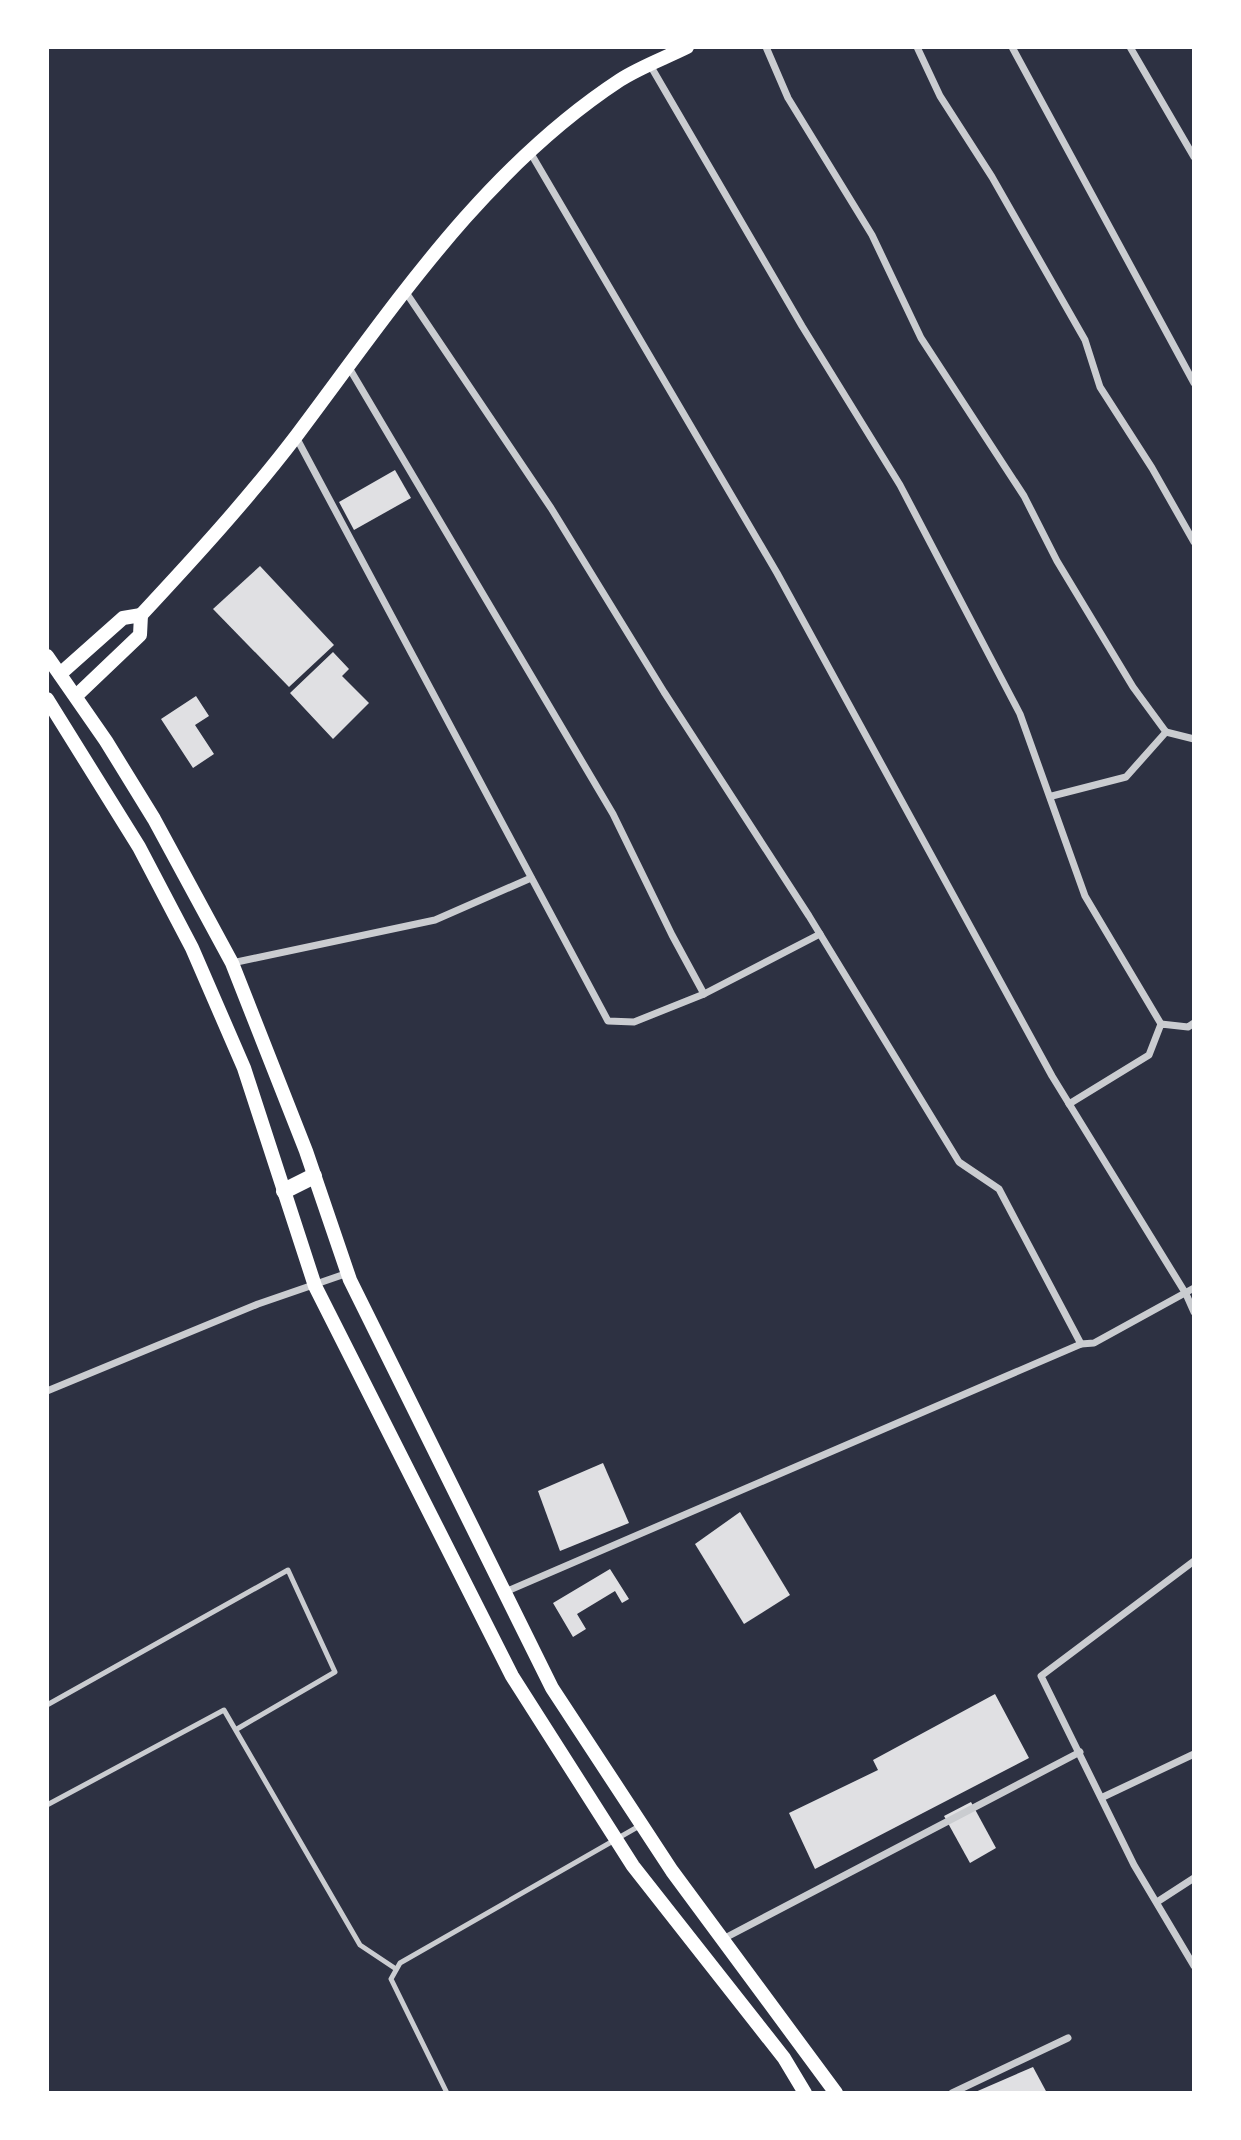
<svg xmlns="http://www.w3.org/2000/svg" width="1241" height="2140" viewBox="0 0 1241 2140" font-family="'PT Sans',sans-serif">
	<rect width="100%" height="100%" fill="#2d3142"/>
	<g fill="#e0e0e3">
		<polygon points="395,470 411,498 354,530 339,502"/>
		<polygon points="260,566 334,645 289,687 213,609"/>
		<polygon points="333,652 349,669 342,676 369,703 333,739 290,693"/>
		<polygon points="196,696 209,716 195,725 214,754 193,768 161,719"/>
		<polygon points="603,1463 629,1523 560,1551 538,1491"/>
		<polygon points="740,1512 790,1595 744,1624 695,1544"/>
		<polygon points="610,1569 629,1599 622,1603 615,1591 577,1614 586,1629 573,1637 553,1603"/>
		<polygon points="995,1694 1029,1758 815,1869 789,1813 878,1770 873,1760"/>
		<polygon points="971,1802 996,1848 970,1863 944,1816"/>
		<polygon points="1033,2067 1047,2093 973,2093"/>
	</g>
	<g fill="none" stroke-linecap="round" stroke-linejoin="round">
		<g stroke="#caccd0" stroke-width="5">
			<polyline points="47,1705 288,1570 335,1672 237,1729"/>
			<polyline points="47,1805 224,1710 360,1945 396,1969"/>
			<polyline points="447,2093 391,1979 400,1963 641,1825"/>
		</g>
		<g stroke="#caccd0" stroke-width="7">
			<polyline points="766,47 788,98 872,235 921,338 1024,496 1057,561 1133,687 1166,732"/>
			<polyline points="917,47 940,96 992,177 1085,340 1100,387 1152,468 1194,542"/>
			<polyline points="1012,47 1194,383"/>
			<polyline points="1130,47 1194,157"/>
			<polyline points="650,65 802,326 900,485 1020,714 1085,896 1161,1024"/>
			<polyline points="530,152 777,573 1052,1076 1186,1294 1194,1312"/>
			<polyline points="405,291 551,508 664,692 809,916 959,1162 999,1189 1081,1344 505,1592"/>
			<polyline points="348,366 613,814 672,935 704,994"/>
			<polyline points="296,437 608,1021 634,1022 704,994 820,934"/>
			<polyline points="1052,796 1126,777 1166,732 1194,739"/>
			<polyline points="232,963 435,920 531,878"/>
			<polyline points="1069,1104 1149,1055 1161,1024 1188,1027 1194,1023"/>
			<polyline points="1081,1344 1094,1343 1194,1288"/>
			<polyline points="47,1391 258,1304 348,1273"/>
			<polyline points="1194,1561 1041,1676 1134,1865 1194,1966"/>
			<polyline points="1103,1797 1194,1754"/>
			<polyline points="1157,1902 1194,1878"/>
			<polyline points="723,1939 1080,1752"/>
			<polyline points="952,2093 1068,2038"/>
		</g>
		<g stroke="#fff" stroke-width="14">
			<path d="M141,615C195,557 249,498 297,435C394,306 483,170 620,80C640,67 665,58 687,47"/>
			<polyline points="47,656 106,741 154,819 232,963 306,1151 350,1280 552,1688 672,1871 836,2093"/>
			<polyline points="60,674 123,618 141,615 140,635 76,696"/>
			<polyline points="47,699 139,847 192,948 244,1068 315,1286 512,1676 633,1866 784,2058 805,2093"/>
		</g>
		<polyline stroke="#fff" stroke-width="16" points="284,1191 314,1176"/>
	</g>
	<rect width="1241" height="2140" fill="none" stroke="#ffffff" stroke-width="98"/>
</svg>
